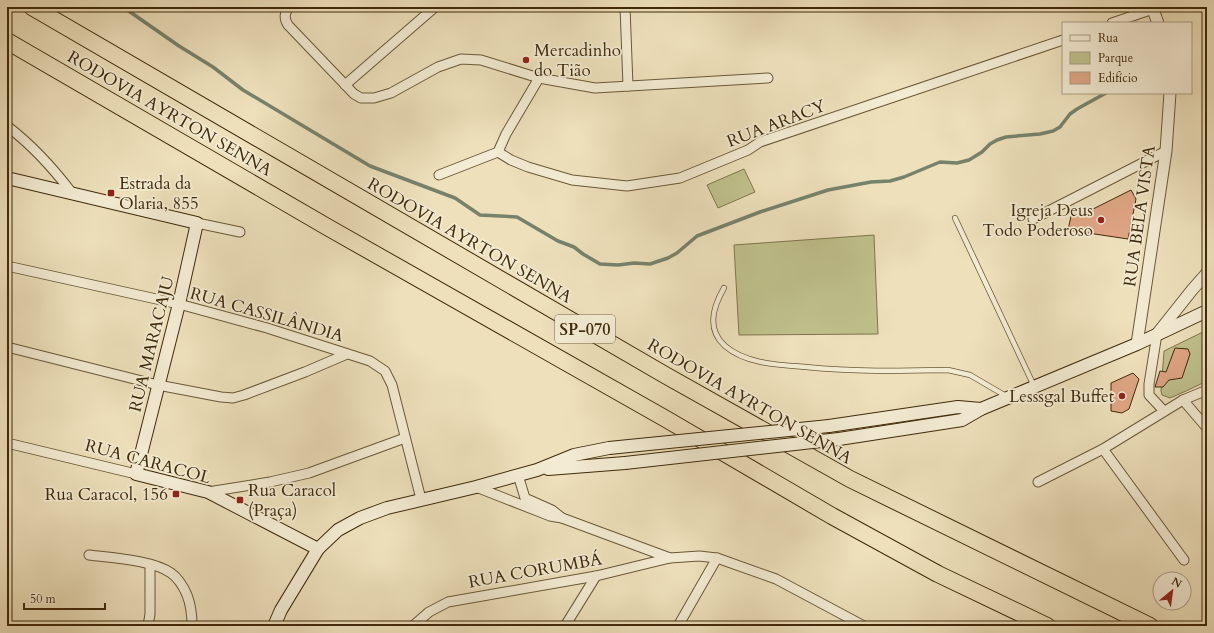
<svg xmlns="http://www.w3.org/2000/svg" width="1214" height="633" viewBox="0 0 1214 633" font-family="Cardo,serif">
	<rect width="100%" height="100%" fill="#ede0bb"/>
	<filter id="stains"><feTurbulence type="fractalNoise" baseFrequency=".005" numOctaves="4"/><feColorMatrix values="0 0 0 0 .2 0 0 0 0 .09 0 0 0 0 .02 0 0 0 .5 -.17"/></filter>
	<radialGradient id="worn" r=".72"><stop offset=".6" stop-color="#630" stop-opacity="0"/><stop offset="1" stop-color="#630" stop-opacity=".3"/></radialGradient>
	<g fill="#bfc08c" stroke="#7f754c">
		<polygon points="744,169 755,192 718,208 707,185"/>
		<polygon points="874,235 878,334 739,335 734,245"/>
		<polygon points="1207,330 1207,381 1186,391 1170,398 1162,395 1161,391 1164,351"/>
	</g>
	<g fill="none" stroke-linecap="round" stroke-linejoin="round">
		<polyline stroke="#76826c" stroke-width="3.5" points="123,7 179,46 213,67 243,90 370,166 455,198 480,215 517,217 558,241 574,247 583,254 600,264 618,265 634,263 650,264 668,258 677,253 697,236 760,212 828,190 871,182 890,181 904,177 940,162 957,163 969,160 982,152 990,144 997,140 1006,137 1040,134 1053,131 1060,127 1070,114 1077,109 1106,93"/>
	</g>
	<g fill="#dfa584" stroke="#3f2a0b">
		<polygon points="1131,190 1136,199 1128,239 1068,230 1073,207 1091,210"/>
		<polygon points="1175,348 1188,349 1190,354 1182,378 1169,380 1163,387 1155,387 1160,371 1166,372"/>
		<polygon points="1133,373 1139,379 1129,409 1122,413 1111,411 1111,383"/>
	</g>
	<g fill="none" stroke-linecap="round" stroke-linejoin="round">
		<g stroke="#6a5837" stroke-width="6">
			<g id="service">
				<polyline points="955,218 1034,386"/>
				<path d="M724,288C713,307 706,329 725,346C746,364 779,365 806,367C853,372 900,371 948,370L970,375L1006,396"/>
			</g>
		</g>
		<g stroke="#6a5837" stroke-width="11">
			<g id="minor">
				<path d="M289,7C284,14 284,18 288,25L354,94L361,98H374L391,93L438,67L461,59L481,60L539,78L595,88L768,78"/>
				<polyline points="625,7 628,86"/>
				<polyline points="1112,23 1159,7"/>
				<polyline points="345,85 435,7"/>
				<path d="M7,126C32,145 53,168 72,193"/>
				<polyline points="498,152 511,160 528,167 572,180 627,186 680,178 748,150 760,142 1063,40"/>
				<polyline points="439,175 498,152 506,134 539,78"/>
				<polyline points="1033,219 1166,151"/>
				<polyline points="197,223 240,232"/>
				<polyline points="7,266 179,304 267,328 370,361 385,371 392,385 421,499"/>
				<polyline points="1157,334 1149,384 1149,395 1164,411"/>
				<polyline points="7,347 158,385 221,397 233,398 244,395 305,372 347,354"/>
				<polyline points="1183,400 1207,428"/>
				<polyline points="7,443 136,474"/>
				<polyline points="1103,449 1184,560"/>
				<polyline points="518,475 525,498 552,510 562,518"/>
				<polyline points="1038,482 1103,449 1183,400 1207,390"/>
				<polyline points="476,487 550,516 562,518 670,558 699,556 717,558 776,579 864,626"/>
				<polyline points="208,492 270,482 309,473 405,438"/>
				<path d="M89,555C112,558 152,560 171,573C178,578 184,588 187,595C191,605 192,616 192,626"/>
				<polyline points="148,626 150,614 150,565"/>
				<polyline points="413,626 429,612 448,602 596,576 670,558"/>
				<polyline points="565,626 596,576"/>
				<polyline points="678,626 717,558"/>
			</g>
		</g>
		<g stroke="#6a5837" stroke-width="13">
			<g id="tertiary">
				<polyline points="1152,7 1158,23"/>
				<polyline points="1157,334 1192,290 1207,273"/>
				<polyline points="1137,344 1166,151 1170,93"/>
			</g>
		</g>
		<g stroke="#3f2a0b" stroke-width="14">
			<g id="secondary">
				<polyline points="7,178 197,223 179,304 136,474 208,492 318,549"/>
				<polyline points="829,426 958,407 981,409"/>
				<polyline points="839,439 962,420 981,409 1137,344 1207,311"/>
				<polyline points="548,469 625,463"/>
				<polyline points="274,626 281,610 318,549 338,530 360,518 387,508 476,487 537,470 574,455 609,448"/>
			</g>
		</g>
		<g stroke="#3f2a0b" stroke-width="18">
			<g id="motorway">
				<polyline points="32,7 665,375 850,479 1150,626"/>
				<polyline points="7,41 329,228 666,419 832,516 938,574 1047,626"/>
			</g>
		</g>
		<use href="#service" stroke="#f3ebd3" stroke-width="4.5"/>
		<use href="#minor" stroke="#f3ebd3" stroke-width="9"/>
		<use href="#tertiary" stroke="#f3ebd3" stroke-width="11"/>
		<use href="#secondary" stroke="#f3ebd3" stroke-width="12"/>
		<use href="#motorway" stroke="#ede0bb" stroke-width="16"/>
		<g stroke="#3f2a0b" stroke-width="14" stroke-linecap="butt">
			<g id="secondary-bridge">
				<polyline points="609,448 829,426"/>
				<polyline points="625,463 839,439"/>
			</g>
		</g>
		<use href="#secondary-bridge" stroke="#f3ebd3" stroke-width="12"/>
	</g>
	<g fill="#8f2418" stroke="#f3ebd3" stroke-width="1.5">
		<circle cx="526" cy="60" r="4"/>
		<rect x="107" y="189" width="8" height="8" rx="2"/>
		<circle cx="1101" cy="220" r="4"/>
		<circle cx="1122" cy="396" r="4"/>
		<rect x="172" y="490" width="8" height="8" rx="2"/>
		<rect x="236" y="496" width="8" height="8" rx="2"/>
	</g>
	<g text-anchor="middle" stroke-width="3.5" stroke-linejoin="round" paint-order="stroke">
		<rect fill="#f3ebd3" stroke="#756447" stroke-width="1" x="555" y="315" width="60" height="28" rx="3"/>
		<g font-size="16" font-weight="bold" fill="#3f2a0b">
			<text x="585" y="335">SP-070</text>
		</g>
		<g font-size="17" fill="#3f2a0b" stroke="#f3ebd3" text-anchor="start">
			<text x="534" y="56">Mercadinho<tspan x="534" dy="20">do Tião</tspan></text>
			<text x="119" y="189">Estrada da<tspan x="119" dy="20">Olaria, 855</tspan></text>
			<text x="1093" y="216" text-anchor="end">Igreja Deus<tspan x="1093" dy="20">Todo Poderoso</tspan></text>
			<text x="1114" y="402" text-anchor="end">Lesssgal Buffet</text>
			<text x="248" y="496">Rua Caracol<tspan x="248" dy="20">(Praça)</tspan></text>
			<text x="168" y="500" text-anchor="end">Rua Caracol, 156</text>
		</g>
		<g font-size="17" fill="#3f2a0b" stroke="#f3ebd3">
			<text transform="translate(170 113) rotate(30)" y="6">RODOVIA AYRTON SENNA</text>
			<text transform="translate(776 123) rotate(-21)" y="6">RUA ARACY</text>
			<text transform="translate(1139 216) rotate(-82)" y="6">RUA BELA VISTA</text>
			<text transform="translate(470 240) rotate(30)" y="6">RODOVIA AYRTON SENNA</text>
			<text transform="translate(267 314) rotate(16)" y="6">RUA CASSILÂNDIA</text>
			<text transform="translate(151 344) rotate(-76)" y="6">RUA MARACAJU</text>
			<text transform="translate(750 401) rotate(30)" y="6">RODOVIA AYRTON SENNA</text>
			<text transform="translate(148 461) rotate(15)" y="6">RUA CARACOL</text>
			<text transform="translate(535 570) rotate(-10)" y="6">RUA CORUMBÁ</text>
		</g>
	</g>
	<rect width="1214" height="633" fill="none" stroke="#ede0bb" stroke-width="24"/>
	<rect x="8" y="8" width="1198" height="617" fill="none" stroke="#3f2a0b" stroke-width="2"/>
	<rect x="12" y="12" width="1190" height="609" fill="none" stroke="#3f2a0b"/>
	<rect x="1062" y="22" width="130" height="72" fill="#f3ebd3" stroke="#ab9e83"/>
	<rect x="1070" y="35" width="20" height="6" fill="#f3ebd3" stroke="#ab9e83"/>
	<text x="1098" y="42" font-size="12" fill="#3f2a0b">Rua</text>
	<rect x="1070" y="52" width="20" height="12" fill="#bfc08c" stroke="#ab9e83"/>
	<text x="1098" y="62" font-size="12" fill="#3f2a0b">Parque</text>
	<rect x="1070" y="72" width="20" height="12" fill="#dfa584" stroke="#ab9e83"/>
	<text x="1098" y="82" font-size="12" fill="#3f2a0b">Edifício</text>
	<g transform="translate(1172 591) rotate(29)"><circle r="19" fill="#f3ebd3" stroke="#ab9e83"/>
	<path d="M0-3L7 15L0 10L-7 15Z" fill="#8f2418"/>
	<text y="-6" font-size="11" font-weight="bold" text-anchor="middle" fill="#3f2a0b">N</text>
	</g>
	<path d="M24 603v6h81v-6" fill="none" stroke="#3f2a0b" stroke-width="2"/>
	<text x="30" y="603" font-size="12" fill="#3f2a0b" stroke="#f3ebd3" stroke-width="3" paint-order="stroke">50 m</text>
	<rect width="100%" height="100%" filter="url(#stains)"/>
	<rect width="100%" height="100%" fill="url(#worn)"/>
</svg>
